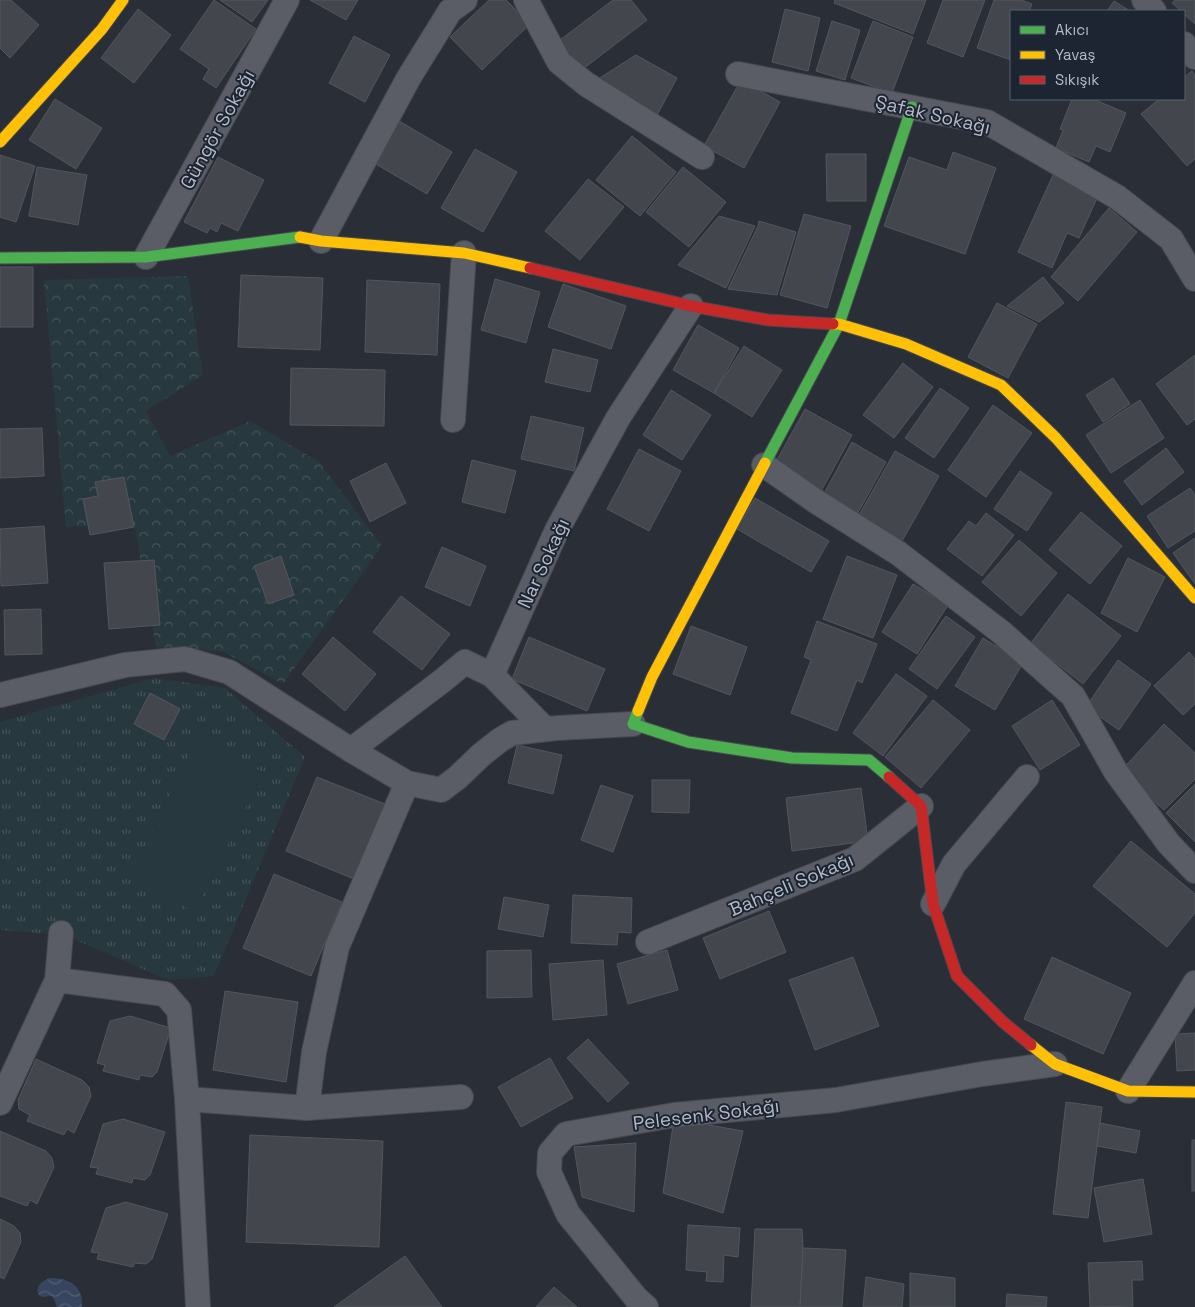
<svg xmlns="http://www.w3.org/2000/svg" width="1195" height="1307" viewBox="0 0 1195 1307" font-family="'Space Grotesk',sans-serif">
	<defs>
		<pattern id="grass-tufts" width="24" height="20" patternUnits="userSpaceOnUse" patternTransform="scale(1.25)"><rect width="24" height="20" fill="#27393e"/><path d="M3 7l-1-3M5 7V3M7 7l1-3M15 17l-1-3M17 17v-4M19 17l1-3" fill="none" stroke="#445458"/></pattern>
		<pattern id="forest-crowns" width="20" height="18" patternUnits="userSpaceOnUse" patternTransform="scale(1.25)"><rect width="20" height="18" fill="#27393e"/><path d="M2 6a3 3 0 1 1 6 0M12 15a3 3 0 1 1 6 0" fill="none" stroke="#445458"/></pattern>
		<pattern id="water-waves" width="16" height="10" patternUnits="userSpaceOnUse" patternTransform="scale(1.25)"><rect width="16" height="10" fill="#37455f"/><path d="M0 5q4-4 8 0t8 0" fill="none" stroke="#525e74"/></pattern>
	</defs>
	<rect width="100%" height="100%" fill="#2a2e36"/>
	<polygon fill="url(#grass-tufts)" points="154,678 225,688 305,757 214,976 168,980 64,935 0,930 0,722"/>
	<polygon fill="url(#forest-crowns)" points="188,276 203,375 146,411 170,456 250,421 319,462 382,546 283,684 222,651 156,647 134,523 66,527 44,280"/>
	<polygon fill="#27393e" points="197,739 263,772 195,912 129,879"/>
	<path fill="url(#water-waves)" d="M50,1278C69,1278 84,1286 82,1307H57L54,1299L51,1296L42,1297L38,1294C36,1285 42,1281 50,1278Z"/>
	<g fill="#43464d" stroke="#52565e">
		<polygon points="0,0 11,0 39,25 10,58 0,48"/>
		<polygon points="214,0 256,29 216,88 203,79 209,69 180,49"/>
		<polygon points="220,0 268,0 252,22"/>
		<polygon points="310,0 358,0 346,20"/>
		<polygon points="489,0 506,0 530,24 482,70 450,37"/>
		<polygon points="613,0 631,0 647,20 579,72 556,43"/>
		<polygon points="835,0 926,0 913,34 834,3"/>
		<polygon points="943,0 985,0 963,57 927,43"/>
		<polygon points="994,0 1021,0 1032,4 1029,11 1011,11 1011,60 977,48"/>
		<polygon points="1175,0 1195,0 1195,24 1184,14 1184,11 1181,11 1172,3"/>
		<polygon points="1114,1 1130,11 1107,11"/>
		<polygon points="138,9 171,35 134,83 101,58"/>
		<polygon points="785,9 820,18 808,71 772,62"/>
		<polygon points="832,21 860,30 845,80 816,71"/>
		<polygon points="873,21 913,37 892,93 851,78"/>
		<polygon points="354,36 390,55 365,102 329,83"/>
		<polygon points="636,55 677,78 657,115 598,79"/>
		<polygon points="1192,71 1195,75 1195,159 1187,166 1141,114 1159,99 1184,99 1184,77"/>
		<polygon points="741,80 780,102 744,168 704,146"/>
		<polygon points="55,99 102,128 76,169 29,140"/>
		<polygon points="1072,99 1093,99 1126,113 1110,152 1096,146 1089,162 1056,148 1063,130 1060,129"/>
		<polygon points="399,121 452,152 427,194 374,163"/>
		<polygon points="632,136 676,172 640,216 596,180"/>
		<polygon points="475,149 517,172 483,232 441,208"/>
		<polygon points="953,152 996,168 965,254 884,226 909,157 947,170"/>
		<polygon points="826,154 866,154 866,201 827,201"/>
		<polygon points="0,155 35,166 16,222 0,217"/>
		<polygon points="218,157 264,180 238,231 221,223 217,232 210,228 207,233 184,222"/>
		<polygon points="37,167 87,175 78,225 29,216"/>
		<polygon points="683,167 726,202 689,247 646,212"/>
		<polygon points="1053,175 1098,196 1079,238 1067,233 1052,268 1018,252"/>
		<polygon points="588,179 624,207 580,260 545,231"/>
		<polygon points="1109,208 1137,232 1078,301 1051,277"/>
		<polygon points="804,214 851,226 827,308 780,295"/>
		<polygon points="719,216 755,226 726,288 678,265"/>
		<polygon points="759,221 796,232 777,295 728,289 758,226"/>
		<rect x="0" y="267" width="33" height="60"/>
		<polygon points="241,275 323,278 320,350 238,347"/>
		<polygon points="1043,277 1064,303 1039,322 1007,306"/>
		<polygon points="495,279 540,292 526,343 481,330"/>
		<polygon points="367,280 440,284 437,355 365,352"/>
		<polygon points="563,284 626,306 611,349 548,327"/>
		<polygon points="997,303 1037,324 1008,378 968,357"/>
		<polygon points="698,325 739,348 714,393 673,370"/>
		<polygon points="744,346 782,370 752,417 714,393"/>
		<polygon points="553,349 598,360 590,392 545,382"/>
		<polygon points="1195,355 1195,419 1187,425 1156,384"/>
		<polygon points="903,363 933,387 894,438 863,415"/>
		<polygon points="291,368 385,370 384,426 290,425"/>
		<polygon points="1113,378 1130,404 1103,422 1086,395"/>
		<polygon points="940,388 969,408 934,458 905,438"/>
		<polygon points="671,390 711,415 682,460 643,435"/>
		<polygon points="1140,400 1164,438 1111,473 1086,435"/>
		<polygon points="993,405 1032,433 986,497 948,470"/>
		<polygon points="805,409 852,435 819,495 772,469"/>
		<polygon points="531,416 584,428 574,471 521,459"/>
		<polygon points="42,428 44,476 0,478 0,429"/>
		<polygon points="852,442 886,462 855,518 822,497"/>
		<polygon points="1166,448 1184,472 1142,505 1124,481"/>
		<polygon points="639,449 681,471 649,531 607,509"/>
		<polygon points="895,451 939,476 898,548 854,524"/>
		<polygon points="472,460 516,471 505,513 462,502"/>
		<polygon points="386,463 406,503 370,522 350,481"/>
		<polygon points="1020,471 1052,493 1027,531 994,509"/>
		<polygon points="124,477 134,527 90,535 83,499 98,496 95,482"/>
		<polygon points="1190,488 1195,495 1195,531 1168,548 1147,516"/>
		<polygon points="755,498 829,541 811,572 737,529"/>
		<polygon points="1081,512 1122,546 1090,584 1049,550"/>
		<polygon points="986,513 1014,535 982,576 947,549 969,521 976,526"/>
		<polygon points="44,526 48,583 1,586 0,529"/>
		<polygon points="1195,538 1195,584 1173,553"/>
		<polygon points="1019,540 1057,573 1021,616 982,582"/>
		<polygon points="442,547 486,566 470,606 425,587"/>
		<polygon points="281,556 294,595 268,604 254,566"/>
		<polygon points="847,556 897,575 873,638 823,619"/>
		<polygon points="1128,558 1165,577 1137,632 1101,613"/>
		<polygon points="154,560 160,625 109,629 104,563"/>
		<polygon points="913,584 948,605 917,654 882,632"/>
		<polygon points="1068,594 1121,636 1083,684 1031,643"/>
		<polygon points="401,596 450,634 422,670 373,632"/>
		<polygon points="41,609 42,654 5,655 4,610"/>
		<polygon points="946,616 975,637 937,689 909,669"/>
		<polygon points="817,621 877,644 862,683 857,680 837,731 791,713 811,660 804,657"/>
		<polygon points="691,626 747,647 730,695 673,674"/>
		<polygon points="333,637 376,674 345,711 302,674"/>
		<polygon points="529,637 605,669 587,711 512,679"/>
		<polygon points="983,638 1023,663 995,710 955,686"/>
		<polygon points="1189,652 1195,659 1195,704 1183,715 1154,686"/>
		<polygon points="1118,660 1151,684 1119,730 1086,707"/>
		<polygon points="896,674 927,696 883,756 853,733"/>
		<polygon points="150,693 180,709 164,740 134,724"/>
		<polygon points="933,700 970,730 921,788 885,757"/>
		<polygon points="1052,700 1080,745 1040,770 1012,726"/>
		<polygon points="1164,724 1195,753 1195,779 1164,810 1120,772"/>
		<polygon points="517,745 562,755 553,794 508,783"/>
		<polygon points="317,777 385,804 354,879 286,851"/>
		<polygon points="652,780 690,780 689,813 652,812"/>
		<polygon points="1195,784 1195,842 1166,813"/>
		<polygon points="601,785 633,796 613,852 581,840"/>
		<polygon points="861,788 868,841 792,851 786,798"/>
		<polygon points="1131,841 1195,894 1195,913 1167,947 1093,886"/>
		<polygon points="274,874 342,902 311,976 243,948"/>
		<polygon points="573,895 632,898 631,933 618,932 617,945 571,943"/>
		<polygon points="504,897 549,905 543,937 498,929"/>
		<polygon points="769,911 786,952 720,979 703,938"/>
		<polygon points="531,950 532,997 487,998 487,951"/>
		<polygon points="667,950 678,990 628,1004 617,964"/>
		<polygon points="853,957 879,1026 815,1050 789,980"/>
		<polygon points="1052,957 1131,993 1103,1054 1024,1019"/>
		<polygon points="603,960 607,1015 553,1020 549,964"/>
		<polygon points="225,991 298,1002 286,1082 213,1070"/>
		<polygon points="130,1016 171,1028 157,1072 152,1077 140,1075 139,1080 103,1071 105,1065 97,1063 110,1021"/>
		<polygon points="1195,1033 1195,1070 1177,1071 1175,1034"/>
		<polygon points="588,1039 629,1083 608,1102 567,1058"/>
		<polygon points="550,1058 573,1098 521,1127 498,1087"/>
		<polygon points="36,1059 82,1080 89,1087 91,1096 74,1133 67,1129 64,1135 27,1121 30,1115 19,1109 18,1100"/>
		<polygon points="1066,1102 1102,1107 1088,1218 1053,1214"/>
		<polygon points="123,1119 165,1132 150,1175 145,1180 133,1178 132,1183 96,1174 98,1168 90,1167 103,1124"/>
		<polygon points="674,1119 743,1131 723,1213 663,1193"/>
		<polygon points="1100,1123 1140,1131 1136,1153 1097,1146"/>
		<polygon points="0,1131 46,1151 52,1158 54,1167 37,1204 30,1200 27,1206 0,1196"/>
		<polygon points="250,1135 383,1141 379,1247 246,1242"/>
		<rect x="1192" y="1140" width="3" height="51"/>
		<polygon points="636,1143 634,1212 582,1197 574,1147"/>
		<polygon points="1143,1179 1152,1234 1104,1242 1094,1188"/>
		<polygon points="126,1202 168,1214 152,1259 146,1264 135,1263 133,1267 97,1259 99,1253 91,1252 106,1208"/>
		<polygon points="0,1219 14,1226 20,1233 21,1242 4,1279 0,1277"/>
		<polygon points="688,1225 740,1228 738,1257 724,1255 723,1282 706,1281 707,1272 686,1270"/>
		<polygon points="755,1229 802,1229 803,1248 800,1307 751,1307"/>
		<polygon points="803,1248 846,1250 842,1307 800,1307"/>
		<polygon points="405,1256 442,1307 334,1307"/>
		<polygon points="1142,1261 1143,1280 1132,1280 1133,1306 1090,1307 1088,1263"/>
		<polygon points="910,1273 955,1278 955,1307 910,1307"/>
		<polygon points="866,1277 904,1284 902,1307 863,1307"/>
		<polygon points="554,1287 577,1307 536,1307"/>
		<polygon points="1007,1294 1047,1297 1046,1307 1006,1307"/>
	</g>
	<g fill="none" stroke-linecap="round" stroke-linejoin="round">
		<g stroke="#46494f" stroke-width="26">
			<g id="street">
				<polyline points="526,0 559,62 586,84 702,157"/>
				<polyline points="1144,0 1154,11"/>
				<polyline points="1184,44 1195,57"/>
				<polyline points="738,74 987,122 1117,197 1171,239 1195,279"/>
				<polyline points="321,241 408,79 450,11 465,0"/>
				<polyline points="146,257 287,0"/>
				<polyline points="453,420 464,253"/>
				<polyline points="764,465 817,502 898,553 1001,632 1073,696 1116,772 1169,844 1195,871"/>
				<polyline points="492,675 545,729"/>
				<polyline points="0,695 125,665 185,659 229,672 351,750 407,783 441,790 457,778 481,755 500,740 512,733 557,728 633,724"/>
				<polyline points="351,750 442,681 465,662 492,675 557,530 618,418 691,306"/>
				<polyline points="407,783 337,947 314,1052 307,1108 461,1097"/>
				<polyline points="933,904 954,864 1027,777"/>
				<polyline points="61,933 57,980 165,994 179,1010 187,1099 198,1307"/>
				<polyline points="648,942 855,859 921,806"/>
				<polyline points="1128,1091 1195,983"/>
				<polyline points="187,1099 307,1108"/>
				<polyline points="0,1103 57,980"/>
				<polyline points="646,1307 636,1298 568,1214 549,1172 550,1153 566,1134 674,1115 836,1100 982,1074 1055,1064"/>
			</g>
		</g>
		<g stroke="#46494f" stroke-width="13">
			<g id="fast">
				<polyline points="0,258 146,257 300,237"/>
				<polyline points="765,463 839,324 912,107"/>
				<polyline points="638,711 633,724 688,742 792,758 869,760 889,777"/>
			</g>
		</g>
		<g stroke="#46494f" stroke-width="13">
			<g id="slow">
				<polyline points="0,142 102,29 123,0"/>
				<polyline points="300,237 321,241 464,253 530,268"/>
				<polyline points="833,324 839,324 906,344 1001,385 1056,438 1195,598"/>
				<polyline points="638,711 652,677 765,463"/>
				<polyline points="1031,1045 1055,1064 1128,1091 1195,1092"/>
			</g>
		</g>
		<g stroke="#46494f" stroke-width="13">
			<g id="jam">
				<polyline points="530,268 691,306 768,320 833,324"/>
				<polyline points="889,777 921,806 933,904 957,976 1003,1022 1031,1045"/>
			</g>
		</g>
		<use href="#street" stroke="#5a5d65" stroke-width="24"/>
		<use href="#fast" stroke="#4caf50" stroke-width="11"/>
		<use href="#slow" stroke="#ffc107" stroke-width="11"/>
		<use href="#jam" stroke="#c62828" stroke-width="11"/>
	</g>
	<g text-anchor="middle" stroke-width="4" stroke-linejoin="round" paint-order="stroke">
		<g font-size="19" fill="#b4bac8" stroke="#1d2432">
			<text transform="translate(933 114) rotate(13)" y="7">Şafak Sokağı</text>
			<text transform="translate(217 129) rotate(-61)" y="7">Güngör Sokağı</text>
			<text transform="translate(543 563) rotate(-65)" y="7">Nar Sokağı</text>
			<text transform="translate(791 884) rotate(-23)" y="7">Bahçeli Sokağı</text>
			<text transform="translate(706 1114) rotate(-7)" y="7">Pelesenk Sokağı</text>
		</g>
	</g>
	<rect x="1010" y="10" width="175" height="90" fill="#1d2432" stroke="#59606e"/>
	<rect x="1020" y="26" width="25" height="8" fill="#4caf50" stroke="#59606e"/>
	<text x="1055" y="35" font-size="15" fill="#b4bac8">Akıcı</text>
	<rect x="1020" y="51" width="25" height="8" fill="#ffc107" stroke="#59606e"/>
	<text x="1055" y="60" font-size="15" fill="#b4bac8">Yavaş</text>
	<rect x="1020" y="76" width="25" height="8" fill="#c62828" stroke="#59606e"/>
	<text x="1055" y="85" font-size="15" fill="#b4bac8">Sıkışık</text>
</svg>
